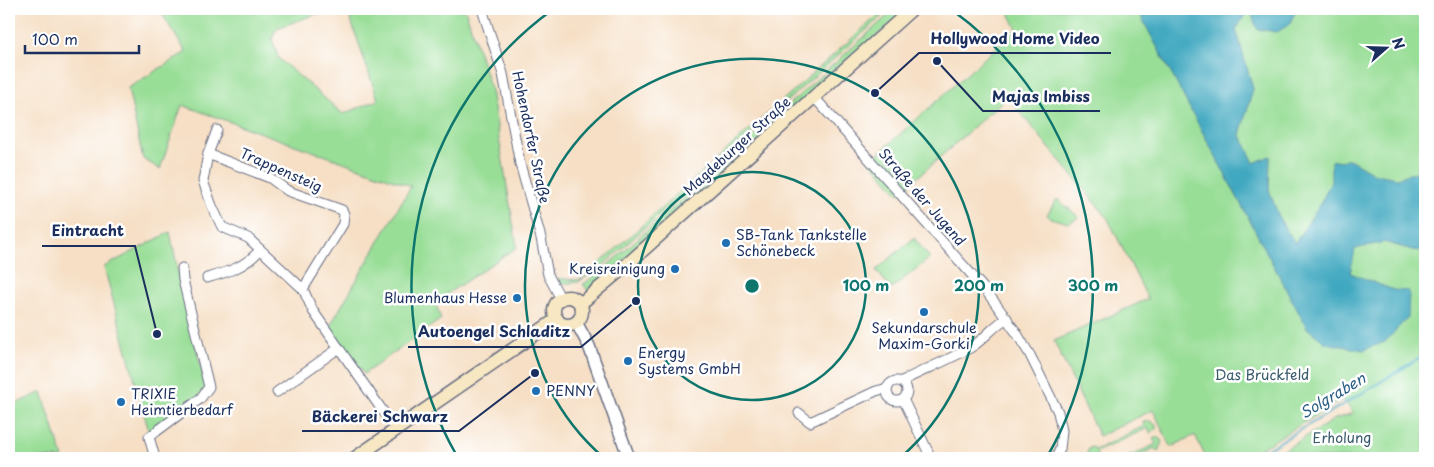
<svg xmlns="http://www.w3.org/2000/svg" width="1434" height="467" viewBox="0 0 1434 467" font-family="'Playpen Sans',sans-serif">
	<rect width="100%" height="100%" fill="#fff"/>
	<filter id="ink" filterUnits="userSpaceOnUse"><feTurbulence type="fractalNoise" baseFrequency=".02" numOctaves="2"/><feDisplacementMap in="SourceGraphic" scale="10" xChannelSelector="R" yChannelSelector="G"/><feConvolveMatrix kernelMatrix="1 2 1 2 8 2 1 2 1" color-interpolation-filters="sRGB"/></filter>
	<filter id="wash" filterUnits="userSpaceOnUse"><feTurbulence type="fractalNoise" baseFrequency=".0096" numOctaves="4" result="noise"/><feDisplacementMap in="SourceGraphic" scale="20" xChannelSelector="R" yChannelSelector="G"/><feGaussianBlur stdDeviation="1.12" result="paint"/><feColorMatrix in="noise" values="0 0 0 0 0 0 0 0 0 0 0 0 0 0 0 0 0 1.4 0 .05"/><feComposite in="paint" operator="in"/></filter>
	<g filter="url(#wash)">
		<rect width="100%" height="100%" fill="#f6dfc5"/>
		<g fill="#99de97" stroke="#5a867a">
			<polygon points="159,9 331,9 277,28 272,38 278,58 343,114 378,100 347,9 465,9 491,90 517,247 435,302 441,319 364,374 330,326 411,186 182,105 160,169 143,159 128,88 186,52"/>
			<path d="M885,9H890L599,269L578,282L561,284L558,279C567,278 573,281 582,279Z"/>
			<polygon points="895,9 907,9 829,78 825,72"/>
			<polygon points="1007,9 1137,9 1307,328 1326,343 1393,290 1350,273 1355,249 1384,242 1413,250 1425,251 1425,458 1271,458 1335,419 1353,413 1343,399 1245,458 1206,458 1195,435 1171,447 1153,410 1099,436 1054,341 1148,299 1107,217 1007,97 899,194 870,161 1017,29"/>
			<polygon points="1248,9 1250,9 1258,29 1290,24 1296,9 1425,9 1425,171 1423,170 1397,178 1375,174 1351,160 1331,161 1332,181 1322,201 1295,244 1280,220 1269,190 1270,156 1254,163 1240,134 1253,89 1236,30"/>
			<polygon points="823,74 828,79 726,172 588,291 583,284 585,283 601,271"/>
			<polygon points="1057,199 1079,217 1069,223 1050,218 1047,215"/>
			<polygon points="170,232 180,281 206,388 199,396 149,432 104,267"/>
			<polygon points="914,238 930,258 891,289 876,270"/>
			<polygon points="42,392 63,458 9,458 9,407"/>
			<polygon points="1150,421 1156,425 1156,429 1150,433 1148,428 1096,452 1098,458 1087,458 1087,453 1089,448 1093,447 1095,450 1144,426 1143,422"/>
			<polygon points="1157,437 1162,441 1160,450 1157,451 1155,448 1133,458 1126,458 1156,444 1153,439"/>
		</g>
		<g fill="#40a8c0" stroke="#2e6c8f">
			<polygon points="1137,9 1248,9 1236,30 1253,89 1240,134 1254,163 1270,156 1269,190 1280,220 1295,243 1322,201 1331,181 1331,161 1351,160 1375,174 1397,178 1423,170 1425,171 1425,251 1413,250 1384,242 1355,249 1350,273 1393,290 1409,291 1408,317 1385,342 1363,350 1326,343 1307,328"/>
			<polygon points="1250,9 1296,9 1290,24 1277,32 1257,29"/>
		</g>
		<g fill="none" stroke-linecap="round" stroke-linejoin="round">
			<path stroke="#40a8c0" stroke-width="2.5" d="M1253,458C1310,423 1369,391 1425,354"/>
		</g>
	</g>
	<g filter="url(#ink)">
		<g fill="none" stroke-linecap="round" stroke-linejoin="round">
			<g stroke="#686d82" stroke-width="11">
				<g id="minor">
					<polyline points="482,9 503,74 520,164 541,238 548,275 561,299"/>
					<polyline points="814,97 987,292 1016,332 1030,355 1058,412 1062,431 1060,449 1056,458"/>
					<polyline points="217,130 208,154 203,181 212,206 222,227 248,238 303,289 313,311 396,430"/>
					<polyline points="208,154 270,178 288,191 342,210 344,214 343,224 303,289"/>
					<path d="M207,278C228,272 245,267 260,250"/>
					<circle cx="897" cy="391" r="10"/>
					<path d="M902,381C924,370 948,360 970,348C984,340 993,326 1007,318"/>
					<polyline points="277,392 339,348"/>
					<polyline points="903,399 931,458"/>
					<polyline points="799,413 810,422 876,391 888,388"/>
					<polyline points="155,458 149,437 200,399 209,387 183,280 182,268"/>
				</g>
			</g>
			<g stroke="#686d82" stroke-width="14">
				<polyline id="tertiary" points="576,322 589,346 629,458"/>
			</g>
			<g stroke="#686d82" stroke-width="15">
				<g id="secondary">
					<circle cx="568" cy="311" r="14"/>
					<polyline points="580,304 622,269 912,9"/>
					<polyline points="355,458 557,319"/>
				</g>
			</g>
			<use href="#minor" stroke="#fff" stroke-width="9"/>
			<use href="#tertiary" stroke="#fff" stroke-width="11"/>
			<use href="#secondary" stroke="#f7e8c3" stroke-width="12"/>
		</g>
	</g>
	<g fill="none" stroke="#0f766e" stroke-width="2.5">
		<circle cx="752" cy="286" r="114"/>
		<path d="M603 457A227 227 0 1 1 901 457"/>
		<path d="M457 456A341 341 0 0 1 552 10M952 10A341 341 0 0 1 1047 457"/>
	</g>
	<g fill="#1f6fb2" stroke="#fff" stroke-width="2">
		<circle cx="726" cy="243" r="5"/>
		<circle cx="675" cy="269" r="5"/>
		<circle cx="517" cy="298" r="5"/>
		<circle cx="924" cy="312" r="5"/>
		<circle cx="628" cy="361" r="5"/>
		<circle cx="536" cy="391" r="5"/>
		<circle cx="121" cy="402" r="5"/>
	</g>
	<g text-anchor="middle" stroke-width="5" stroke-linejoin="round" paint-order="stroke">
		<g font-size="14" fill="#1b2f5e" stroke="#fff">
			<text transform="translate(531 137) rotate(78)" y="5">Hohendorfer Straße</text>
			<text transform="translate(737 146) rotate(-42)" y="5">Magdeburger Straße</text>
			<text transform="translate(281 170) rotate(24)" y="5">Trappensteig</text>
			<text transform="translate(922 197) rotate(49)" y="5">Straße der Jugend</text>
		</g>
		<g font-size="14" fill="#1b2f5e" stroke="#fff" text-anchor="start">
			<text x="736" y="240">SB-Tank Tankstelle<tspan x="736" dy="16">Schönebeck</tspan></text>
			<text x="665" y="274" text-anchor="end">Kreisreinigung</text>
			<text x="507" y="303" text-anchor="end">Blumenhaus Hesse</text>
			<text x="924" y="333" text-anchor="middle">Sekundarschule<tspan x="924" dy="16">Maxim-Gorki</tspan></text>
			<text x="638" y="358">Energy<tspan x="638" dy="16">Systems GmbH</tspan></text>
			<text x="546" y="396">PENNY</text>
			<text x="131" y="399">TRIXIE<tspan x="131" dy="16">Heimtierbedarf</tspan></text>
		</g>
		<g font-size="14" fill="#3a5b6c" stroke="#fff">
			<text x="1262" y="380">Das Brückfeld</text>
			<text x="1342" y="443">Erholung</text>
		</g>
		<g font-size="15" font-style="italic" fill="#2a5f85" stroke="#fff">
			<text transform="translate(1333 396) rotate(-31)" y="5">Solgraben</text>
		</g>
	</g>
	<circle cx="752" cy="286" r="8" fill="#0f766e" stroke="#fff" stroke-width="2.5"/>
	<g font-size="15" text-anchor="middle" font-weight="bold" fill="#0f766e" stroke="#fff" stroke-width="5" stroke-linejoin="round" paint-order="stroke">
		<text x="866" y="291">100 m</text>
		<text x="979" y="291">200 m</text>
		<text x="1093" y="291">300 m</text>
	</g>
	<path fill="none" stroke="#1b2f5e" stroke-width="2" d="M875 93L919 53H1111M937 61L983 111H1100M157 334L135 246H42M636 301L581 347H408M535 373L459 431H302"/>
	<g fill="#1b2f5e" stroke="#fff" stroke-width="2">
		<circle cx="875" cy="93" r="5"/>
		<circle cx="937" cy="61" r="5"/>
		<circle cx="157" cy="334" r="5"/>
		<circle cx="636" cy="301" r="5"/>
		<circle cx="535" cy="373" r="5"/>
	</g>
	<g font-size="15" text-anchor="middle" font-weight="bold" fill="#1b2f5e" stroke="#fff" stroke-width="5" stroke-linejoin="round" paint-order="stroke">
		<text x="1015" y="44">Hollywood Home Video</text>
		<text x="1041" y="102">Majas Imbiss</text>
		<text x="88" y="236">Eintracht</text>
		<text x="494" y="337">Autoengel Schladitz</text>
		<text x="380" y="422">Bäckerei Schwarz</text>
	</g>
	<rect width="1434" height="467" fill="none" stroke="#fff" stroke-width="30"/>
	<g transform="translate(1386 48) rotate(70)" stroke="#ffffff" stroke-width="4" paint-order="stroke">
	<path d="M0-4L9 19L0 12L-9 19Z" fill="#1b2f5e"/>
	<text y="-8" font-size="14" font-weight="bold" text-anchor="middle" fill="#1b2f5e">N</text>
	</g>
	<path d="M25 45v8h114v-8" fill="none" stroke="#1b2f5e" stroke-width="2.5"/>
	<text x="32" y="45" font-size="15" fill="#1b2f5e" stroke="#ffffff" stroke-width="4" paint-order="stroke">100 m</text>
</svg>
